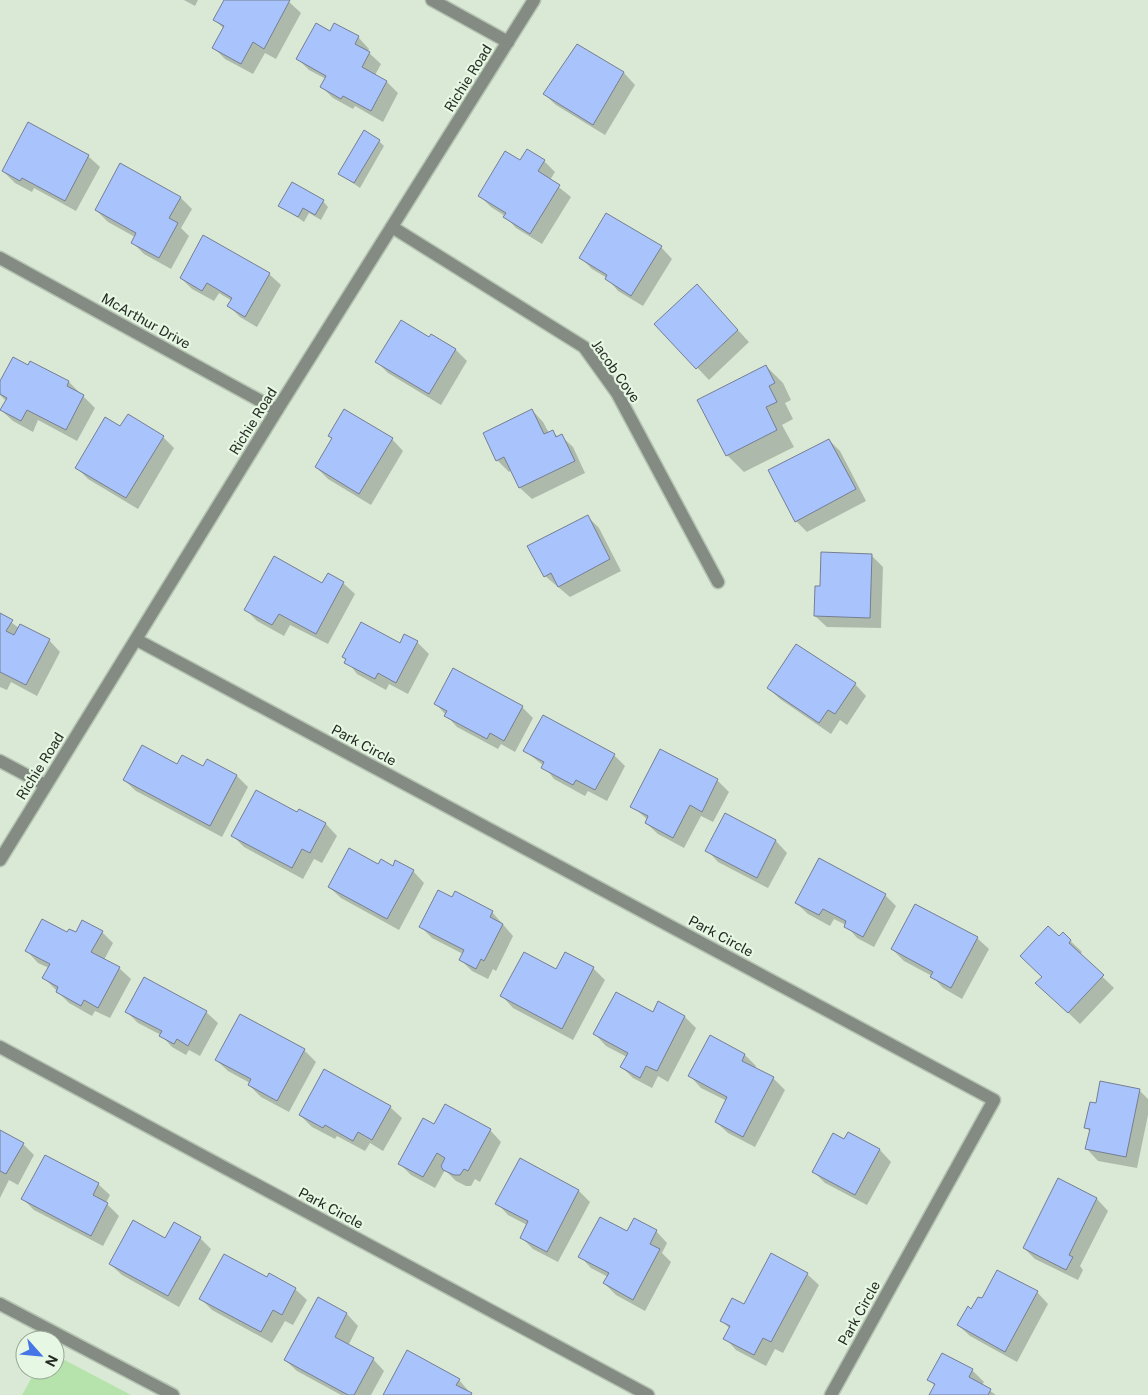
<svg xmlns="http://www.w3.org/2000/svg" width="1148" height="1395" viewBox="0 0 1148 1395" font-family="'Public Sans',sans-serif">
	<rect width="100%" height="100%" fill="#d9e9d6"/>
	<polygon fill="#b5e3ab" points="55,1355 131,1395 22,1395 36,1370 55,1370"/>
	<g fill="#0003">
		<polygon points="184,0 198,0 195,6"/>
		<polygon points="225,0 287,0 301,13 276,59 265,53 253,74 225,59 214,48 224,29 215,20"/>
		<polygon points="330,32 358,37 369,49 368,52 381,64 375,75 387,82 398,93 383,122 355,106 353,109 333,98 322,87 326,79 309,70 298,59"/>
		<polygon points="578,46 624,73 635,85 605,135 556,105 544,94"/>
		<polygon points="379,141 384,146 360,188 340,174"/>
		<polygon points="88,156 100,167 76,211 34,188 32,192 15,183 3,171"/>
		<polygon points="544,161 555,172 550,180 571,197 542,244 516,228 505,216 491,207 479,195 521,162"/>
		<polygon points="181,198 192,209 181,228 189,236 171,269 144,254 132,242 135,237 108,222 96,210"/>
		<polygon points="323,201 328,207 321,220 309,213 304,222 280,205"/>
		<polygon points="661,247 672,259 643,306 618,291 607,278 592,269 580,257"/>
		<polygon points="269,274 281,285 257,327 240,317 229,306 232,301 219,293 214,301 192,289 181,278"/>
		<polygon points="708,298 749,342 709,380 656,324"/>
		<polygon points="430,338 456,350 467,361 441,405 388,373 377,362"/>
		<polygon points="31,362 69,382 95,408 77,441 38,420 33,432 13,421 1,410 6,401 0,395 0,384 28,367"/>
		<polygon points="766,366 783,383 791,400 785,403 793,419 782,425 794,447 744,472 727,455"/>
		<polygon points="532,410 543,422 549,433 552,431 558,437 561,436 573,447 585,473 532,499 520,488 512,470 509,472 497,460 485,434"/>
		<polygon points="121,428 163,437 174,448 138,509 88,479 77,468"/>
		<polygon points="333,439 392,439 403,451 371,505 328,479 316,467"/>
		<polygon points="829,440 840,451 866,501 807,532 796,521"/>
		<polygon points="587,516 599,528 621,571 570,597 545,576"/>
		<polygon points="871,555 883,567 881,628 827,627 815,616 821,587"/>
		<polygon points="343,583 355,594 328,644 290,625 284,636 257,621 246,610"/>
		<polygon points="0,614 19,628 49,640 60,652 37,696 11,682 7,690 0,687"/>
		<polygon points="417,642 429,654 408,694 389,684 386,690 357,674 344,657"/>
		<polygon points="855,684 866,696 847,725 840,720 831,734 780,699 768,688"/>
		<polygon points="435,703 522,707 533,718 515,752 501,744 498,749 457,727"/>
		<polygon points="525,751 614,755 625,766 607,801 588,791 585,796 554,779 544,766"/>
		<polygon points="207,761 237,776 248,787 222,837 136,791 124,780 178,765 204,768"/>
		<polygon points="717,780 729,792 713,822 701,816 684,848 658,834 646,823 648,820 632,806"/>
		<polygon points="300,810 326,824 337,836 322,863 314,859 303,879 244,847 233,836 298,814"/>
		<polygon points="725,815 776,841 787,853 768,888 718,862 707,850"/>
		<polygon points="393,867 413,871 424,883 399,930 341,898 329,887"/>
		<polygon points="885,895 896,906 874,947 857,938 846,925 834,919 830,926 808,914 796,903"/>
		<polygon points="453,899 492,912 513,936 496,971 493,969 488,979 472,971 461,960 463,954 432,938 420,926"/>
		<polygon points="102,932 113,943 104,960 119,968 131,979 110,1018 95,1011 92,1016 69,1003 44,978 49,968 38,963 27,951 68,934"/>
		<polygon points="1063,934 1082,952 1080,955 1114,988 1080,1024 1049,994 1043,977"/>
		<polygon points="977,938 989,949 962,999 943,988 932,976 904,961 892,949"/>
		<polygon points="566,953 593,968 605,980 573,1040 513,1008 502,996 557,970"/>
		<polygon points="127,1012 206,1012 218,1023 200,1056 189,1050 186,1055 172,1047 161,1035 138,1023"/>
		<polygon points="654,1013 685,1017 696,1028 668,1082 658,1076 652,1088 633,1078 622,1067 627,1057 606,1046 595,1034"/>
		<polygon points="240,1016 304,1050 316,1062 289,1112 261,1097 249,1085 250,1083 228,1071 216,1060"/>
		<polygon points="745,1055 756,1066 755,1069 773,1078 785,1090 755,1147 728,1133 716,1122 727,1101 701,1088 690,1076"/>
		<polygon points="1139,1090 1148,1099 1148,1115 1137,1168 1098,1161 1087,1149 1090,1132 1086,1127 1097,1105"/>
		<polygon points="390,1107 402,1118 383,1151 370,1143 365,1151 337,1136 335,1139 312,1127 300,1115"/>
		<polygon points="434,1126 490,1130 501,1142 480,1182 475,1179 471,1186 466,1186 456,1181 445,1170 435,1188 411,1175 400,1164"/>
		<polygon points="0,1131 23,1144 34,1155 18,1185 9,1180 0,1198"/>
		<polygon points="849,1133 880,1150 891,1162 867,1205 825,1183 813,1171 845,1141"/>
		<polygon points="1058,1180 1097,1199 1108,1211 1080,1266 1083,1270 1078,1280 1035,1259 1024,1248"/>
		<polygon points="98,1184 110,1195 106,1203 119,1216 103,1246 34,1210 23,1199"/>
		<polygon points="579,1191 590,1202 558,1262 533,1249 521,1237 527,1225 508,1215 497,1203"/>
		<polygon points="656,1231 667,1243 662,1253 671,1262 645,1311 616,1295 604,1283 608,1277 591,1268 580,1256 627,1233"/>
		<polygon points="200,1238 211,1249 179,1307 122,1275 110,1264"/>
		<polygon points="771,1255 807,1274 819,1285 783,1353 775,1349 766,1366 736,1350 725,1338 730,1329 722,1321 744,1306"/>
		<polygon points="295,1289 307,1300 293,1325 285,1321 272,1343 212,1310 201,1299"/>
		<polygon points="1037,1292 1048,1304 1017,1362 970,1336 958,1325 982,1300"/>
		<polygon points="318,1299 347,1314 358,1326 348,1346 373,1359 384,1371 371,1395 341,1395 297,1371 285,1360"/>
		<polygon points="972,1370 984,1382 982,1385 996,1395 930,1395 935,1386 929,1380"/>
		<polygon points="459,1380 472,1395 385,1395"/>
	</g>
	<g fill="#a9c4fd" stroke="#757e92">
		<polygon points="224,0 290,0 264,49 253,42 241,64 212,48 224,26 213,20"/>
		<polygon points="316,23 330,31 334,23 359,36 355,44 370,52 362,67 387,81 371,111 343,96 341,99 320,87 326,76 296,59"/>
		<polygon points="577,44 624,72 593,125 543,94"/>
		<polygon points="28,122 89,155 65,201 22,178 20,181 2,171"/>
		<polygon points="364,130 380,140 354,183 338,174"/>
		<polygon points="527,149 545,160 538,171 560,185 530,234 503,217 506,213 478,196 505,151 520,160"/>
		<polygon points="120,163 181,197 169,218 178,223 159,258 131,243 136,233 95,210"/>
		<polygon points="292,182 324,200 315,215 303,208 298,217 278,206"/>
		<polygon points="606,213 662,246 631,296 605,279 607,275 579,258"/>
		<polygon points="203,235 270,273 245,317 227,306 232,298 207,283 202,291 180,278"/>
		<polygon points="697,284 738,330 696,369 654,324"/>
		<polygon points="401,320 429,337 431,334 456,349 429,394 375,362"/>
		<polygon points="13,357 28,365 30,361 69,381 67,386 84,395 66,430 27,410 21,421 0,410 7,398 0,394 0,381"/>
		<polygon points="766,365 775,383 769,386 777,402 766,407 777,430 726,456 697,400"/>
		<polygon points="344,409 393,438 359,494 315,467 332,438 328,436"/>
		<polygon points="532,409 544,434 553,430 556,437 562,434 575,461 519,488 504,457 496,461 483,433"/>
		<polygon points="128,414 164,436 126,498 75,468 105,417 120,426"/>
		<polygon points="829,439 856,489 795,522 768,470"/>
		<polygon points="588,515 610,559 558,587 551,573 544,577 527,546"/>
		<polygon points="821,552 872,554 870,618 814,616 815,586 820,586"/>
		<polygon points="274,556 322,583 328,573 344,582 316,634 279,614 272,625 244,610"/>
		<polygon points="0,613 13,620 6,631 14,635 20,624 50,639 26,685 0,672"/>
		<polygon points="361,622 400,643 404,634 418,641 396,683 378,673 375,679 344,663 346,659 342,657"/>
		<polygon points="796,644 856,683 835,714 828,710 819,723 767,688"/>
		<polygon points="453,668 523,706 504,741 490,733 487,739 444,716 447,711 434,704"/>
		<polygon points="543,715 615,754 595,790 576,780 573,785 541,768 544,762 523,751"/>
		<polygon points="142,745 177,764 182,755 203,766 207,759 237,775 210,826 123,780"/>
		<polygon points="660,749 718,779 702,812 690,805 673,838 645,823 648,816 630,807"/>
		<polygon points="256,790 297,812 299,809 326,823 310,853 302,849 292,868 231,836"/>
		<polygon points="725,813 776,840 757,878 705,851"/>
		<polygon points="349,848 378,864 381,859 393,866 395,860 414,870 387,919 328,887"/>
		<polygon points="819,858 886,894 863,937 844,927 846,921 823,909 819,915 795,903"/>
		<polygon points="438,890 452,897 455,891 493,911 490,917 503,924 484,961 481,959 476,969 459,960 464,950 419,927"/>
		<polygon points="915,904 978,937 951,988 930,977 933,972 891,949"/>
		<polygon points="42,919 67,932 69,929 76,932 82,920 103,931 91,952 120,967 98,1008 84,1000 81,1006 56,992 58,987 42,978 50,964 25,951"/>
		<polygon points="1048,926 1059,936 1063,932 1071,940 1069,943 1104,975 1068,1013 1035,983 1042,977 1020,956"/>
		<polygon points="524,952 556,969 565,952 594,967 562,1029 500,996"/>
		<polygon points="144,977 207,1011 188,1046 177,1039 174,1044 159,1036 162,1031 125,1012"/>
		<polygon points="616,992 653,1012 658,1001 685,1016 657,1071 646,1066 640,1078 620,1067 628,1053 593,1034"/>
		<polygon points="240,1014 305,1049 277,1101 248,1085 251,1079 215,1060"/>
		<polygon points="710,1035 745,1054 742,1061 774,1077 743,1137 715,1122 727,1097 688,1076"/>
		<polygon points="324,1069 391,1106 372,1140 358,1132 353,1141 325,1125 323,1128 299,1115"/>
		<polygon points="1100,1081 1140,1089 1126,1157 1085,1149 1090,1129 1084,1128 1090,1102 1096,1103"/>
		<polygon points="445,1104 491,1129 468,1171 464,1169 460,1175 454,1175 443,1170 441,1166 445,1158 437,1153 423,1177 398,1164 423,1118 434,1124"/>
		<polygon points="0,1130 24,1143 6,1174 0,1171"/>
		<polygon points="848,1132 880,1149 855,1195 812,1172 833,1133 844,1139"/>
		<polygon points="45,1155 99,1183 93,1195 108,1203 91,1236 21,1199"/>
		<polygon points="520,1158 579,1190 547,1252 520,1238 528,1221 495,1204"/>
		<polygon points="1058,1178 1097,1198 1069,1255 1073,1257 1066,1270 1023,1248"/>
		<polygon points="600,1217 627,1231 634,1218 657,1230 650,1244 660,1249 633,1300 603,1283 609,1273 578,1257"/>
		<polygon points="133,1220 165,1238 174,1222 201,1237 168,1296 109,1264"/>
		<polygon points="771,1253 808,1273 771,1342 763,1338 754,1355 723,1339 730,1326 720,1321 732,1298 744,1304"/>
		<polygon points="224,1254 267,1277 269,1273 296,1288 282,1315 273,1310 261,1332 199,1299"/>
		<polygon points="997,1270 1038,1291 1005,1352 957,1325 968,1306 971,1309 978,1297 982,1298"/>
		<polygon points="318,1297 347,1313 335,1337 374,1358 354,1395 348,1395 284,1360"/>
		<polygon points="407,1350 460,1379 456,1385 472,1393 471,1395 383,1395"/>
		<polygon points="942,1353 973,1369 969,1377 991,1389 988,1395 929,1395 935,1384 927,1380"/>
	</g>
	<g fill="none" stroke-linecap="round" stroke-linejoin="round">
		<g stroke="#b5c3b2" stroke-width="15">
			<g id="minor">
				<polyline points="432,0 508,42"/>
				<polyline points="392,227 584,347 617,393 718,582"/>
				<polyline points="0,258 277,410"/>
				<polyline points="137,640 994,1100 831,1395"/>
				<polyline points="0,761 45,785"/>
				<polyline points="0,860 277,410 534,0"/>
				<polyline points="0,1047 648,1395"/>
				<polyline points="0,1304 173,1395"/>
			</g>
		</g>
		<use href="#minor" stroke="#848b83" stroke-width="12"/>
	</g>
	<g text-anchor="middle" stroke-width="4.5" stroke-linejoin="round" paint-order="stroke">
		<g font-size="14" fill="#252b24" stroke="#e6f7e3">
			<text transform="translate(468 78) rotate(-58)" y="5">Richie Road</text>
			<text transform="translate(146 321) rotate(29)" y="5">McArthur Drive</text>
			<text transform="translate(616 371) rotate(55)" y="5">Jacob Cove</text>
			<text transform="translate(253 421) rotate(-58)" y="5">Richie Road</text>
			<text transform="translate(364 745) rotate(28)" y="5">Park Circle</text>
			<text transform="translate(40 766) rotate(-58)" y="5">Richie Road</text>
			<text transform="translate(721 936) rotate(28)" y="5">Park Circle</text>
			<text transform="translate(331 1208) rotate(28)" y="5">Park Circle</text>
			<text transform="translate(859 1313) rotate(-61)" y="5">Park Circle</text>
		</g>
	</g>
	<g transform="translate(40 1355) rotate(117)"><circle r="24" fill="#e6f7e3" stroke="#99a597"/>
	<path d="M0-4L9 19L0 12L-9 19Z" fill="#4675e7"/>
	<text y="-8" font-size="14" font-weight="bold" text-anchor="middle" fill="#252b24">N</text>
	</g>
</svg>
